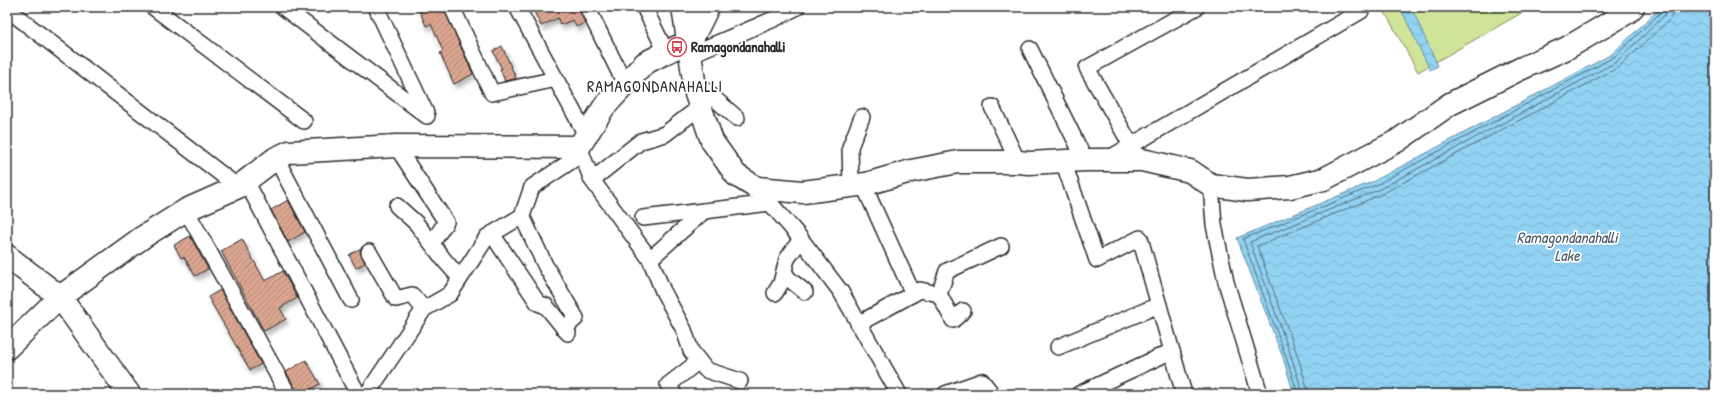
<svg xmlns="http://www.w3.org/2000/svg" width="1722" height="401" viewBox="0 0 1722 401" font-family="'Patrick Hand',sans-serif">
	<defs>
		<pattern id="water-waves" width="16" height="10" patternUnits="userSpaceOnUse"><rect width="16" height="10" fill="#92d2f3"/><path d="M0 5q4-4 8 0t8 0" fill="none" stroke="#7eb4d0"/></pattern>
		<pattern id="building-hatch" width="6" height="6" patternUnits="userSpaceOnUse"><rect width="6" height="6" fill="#dba690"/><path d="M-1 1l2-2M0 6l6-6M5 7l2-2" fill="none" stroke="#b28776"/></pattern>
		<filter id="shadow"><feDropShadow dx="2.5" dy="4.5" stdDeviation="2" flood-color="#0004"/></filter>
	</defs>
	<rect width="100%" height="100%" fill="#fff"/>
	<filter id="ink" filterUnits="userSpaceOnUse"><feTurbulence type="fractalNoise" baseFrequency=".025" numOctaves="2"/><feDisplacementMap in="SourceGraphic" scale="8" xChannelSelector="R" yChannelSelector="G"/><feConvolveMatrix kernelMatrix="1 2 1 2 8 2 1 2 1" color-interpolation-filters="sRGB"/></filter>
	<g filter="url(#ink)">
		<polygon fill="#d0e499" stroke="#7e8862" points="1382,7 1532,7 1418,72"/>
		<g fill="url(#water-waves)" stroke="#698fa3">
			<polygon points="1400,7 1411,7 1438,66 1430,70"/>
			<polygon points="1661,7 1715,7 1715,394 1294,394 1283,358 1237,238 1374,181 1612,54"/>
		</g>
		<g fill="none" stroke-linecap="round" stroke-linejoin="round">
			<g stroke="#546e7b" stroke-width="1">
				<polyline points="1298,394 1286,357 1243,239 1376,185 1614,57 1662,11 1663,7"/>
				<polyline points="1303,394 1291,356 1250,242 1378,190 1616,62 1665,15 1668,7"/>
				<polyline points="1309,394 1297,354 1257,246 1380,195 1619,67 1670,19 1673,14 1674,7"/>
			</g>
		</g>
		<g fill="url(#building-hatch)" stroke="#2b2b2b" filter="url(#shadow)">
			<polygon points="418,7 443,7 473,74 454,84 440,53 443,51 431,24 426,26"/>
			<polygon points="532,7 578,7 585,23 576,27 573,20 560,25 558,18 541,26"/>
			<polygon points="502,46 516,78 514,79 505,81 500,69 502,69 493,51"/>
			<polygon points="288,200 305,232 288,242 271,210"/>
			<polygon points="190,236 208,269 195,276 184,257 181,258 174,245"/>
			<polygon points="242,239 265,281 283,271 297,298 280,308 286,319 264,331 221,251"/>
			<polygon points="361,248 360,252 365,263 356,268 349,255"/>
			<polygon points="220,290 261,364 250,370 208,297"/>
			<polygon points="306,360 320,384 302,394 299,394 286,372"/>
		</g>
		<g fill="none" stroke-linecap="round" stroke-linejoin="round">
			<g stroke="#2b2b2b" stroke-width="18">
				<g id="street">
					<polyline points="153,7 304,121"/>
					<polyline points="283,7 427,116"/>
					<polyline points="376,7 426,113"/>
					<polyline points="452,7 492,93 556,79"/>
					<polyline points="517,7 586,135"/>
					<polyline points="587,7 625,84"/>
					<polyline points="644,7 666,52"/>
					<polyline points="7,9 238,187"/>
					<polyline points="1030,49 1085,160"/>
					<polyline points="689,55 774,19 797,7"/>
					<polyline points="693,80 737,118"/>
					<polyline points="992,107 1018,162"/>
					<polyline points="1131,145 1087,68 1197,7"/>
					<polyline points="396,146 446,222 432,243"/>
					<polyline points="579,147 592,180 641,141 665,134 700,107"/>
					<polyline points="276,158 351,300"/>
					<polyline points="1108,159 1361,11 1359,7"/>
					<polyline points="1063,161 1097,260 1140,238 1184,394"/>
					<polyline points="592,180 650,259 704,211 770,203"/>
					<polyline points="246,181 358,394"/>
					<polyline points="863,184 913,294"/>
					<polyline points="1211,185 1214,225 1226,282 1260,394"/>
					<polyline points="851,186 850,147 862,117"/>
					<polyline points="757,188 797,234 841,292 899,394"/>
					<polyline points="397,206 416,223 445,261 460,278"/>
					<polyline points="186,210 288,394"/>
					<polyline points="522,216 545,265 576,318 564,329"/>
					<polyline points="643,218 704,211"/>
					<polyline points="492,234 538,303 546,306 568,333"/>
					<polyline points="369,252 396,299 412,295 424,309"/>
					<polyline points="650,259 663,291 684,330 691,351 706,370 740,381"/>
					<polyline points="784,272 789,279 805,292"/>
					<polyline points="775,293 781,283 787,259 801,239"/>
					<polyline points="939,294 953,320 963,311"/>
					<polyline points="858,324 920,290 939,294 947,271 1001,246"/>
					<polyline points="1058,347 1159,305"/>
					<polyline points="367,394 424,309 450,294 487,237 522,216 532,187 582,154"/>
					<polyline points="674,394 668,385 699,361"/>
					<polyline points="945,394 982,381 992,394"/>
					<polyline points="1079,394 1172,351"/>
				</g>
			</g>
			<g stroke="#2b2b2b" stroke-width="25">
				<g id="secondary">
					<polyline points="683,7 696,94 712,141 736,175 757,188 803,192 866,184 911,171 958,162 1018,162 1029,163 1085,160 1142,160 1190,171 1211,185 1247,190 1290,187 1324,179 1397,141 1450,104 1520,69 1567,48 1628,12 1633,7"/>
					<polyline points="688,47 708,7"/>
					<polyline points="7,256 60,297 129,394"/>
					<polyline points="7,348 60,297 143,237 186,210 238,187 276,158 289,152 396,146 579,147 604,107 645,63 677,47 688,47"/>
				</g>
			</g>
			<use href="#street" stroke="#fff" stroke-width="15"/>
			<use href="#secondary" stroke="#fff" stroke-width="22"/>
		</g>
	</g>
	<defs>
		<g id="bus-ring" transform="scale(1)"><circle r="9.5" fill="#fff" stroke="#d1495b" stroke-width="1.5"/><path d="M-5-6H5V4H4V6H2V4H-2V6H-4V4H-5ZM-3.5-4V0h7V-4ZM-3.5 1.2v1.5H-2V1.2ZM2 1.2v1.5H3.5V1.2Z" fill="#d1495b"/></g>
	</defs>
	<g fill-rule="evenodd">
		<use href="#bus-ring" x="677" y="47"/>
	</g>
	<g text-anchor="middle" stroke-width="3.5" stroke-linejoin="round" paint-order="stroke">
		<g font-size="15" font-weight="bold" fill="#2b2b2b" stroke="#fff" text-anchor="start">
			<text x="691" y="52">Ramagondanahalli</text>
		</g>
		<g font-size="16" letter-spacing="1" fill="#2b2b2b" stroke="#fff">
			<text x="655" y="92">RAMAGONDANAHALLI</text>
		</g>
		<g font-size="16" font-style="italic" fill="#4a5d67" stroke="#fff">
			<text x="1567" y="243">Ramagondanahalli<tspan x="1567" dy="18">Lake</tspan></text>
		</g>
	</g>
	<rect width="1722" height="401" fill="none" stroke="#fff" stroke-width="24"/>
	<rect x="12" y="12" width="1698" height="377" fill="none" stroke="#2b2b2b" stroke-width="1.5" filter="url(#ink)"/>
</svg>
